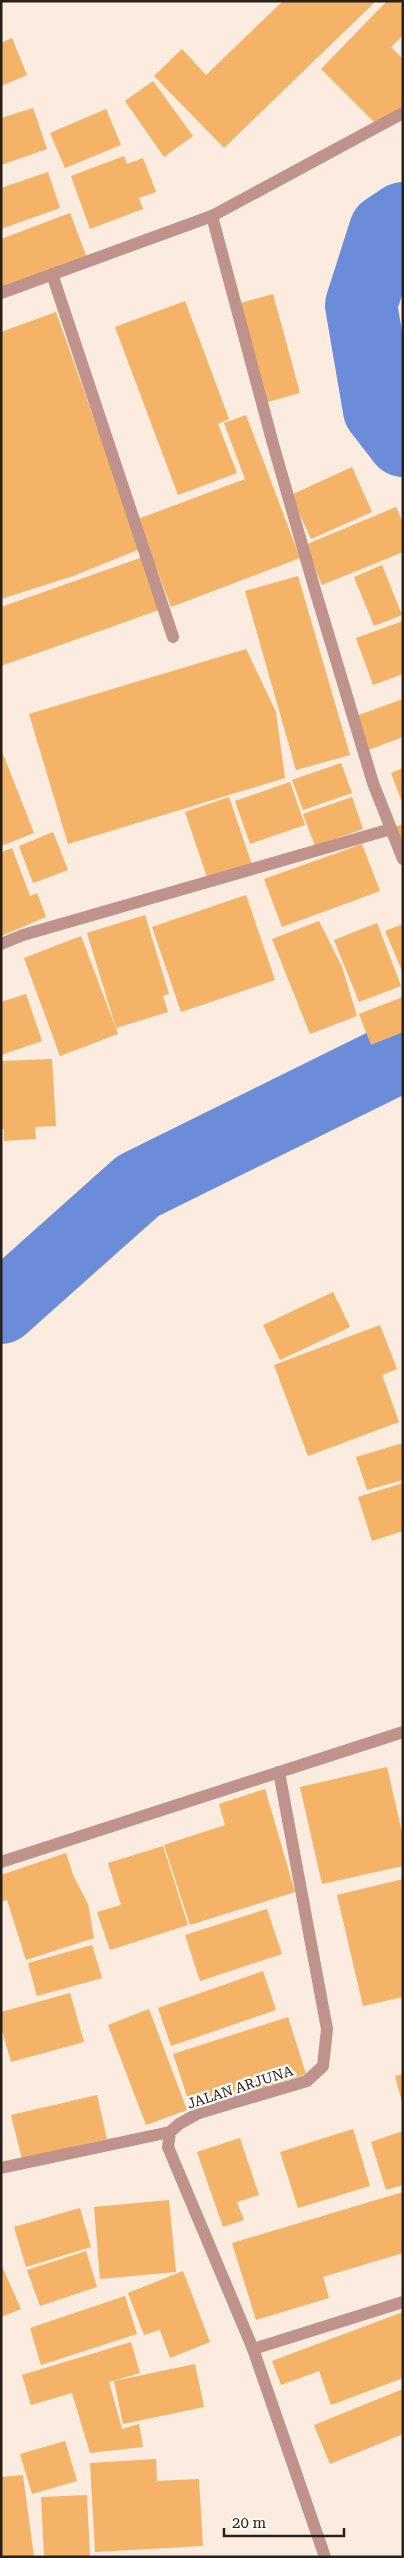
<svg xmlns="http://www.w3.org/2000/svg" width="404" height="2558" viewBox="0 0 404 2558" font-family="'Roboto Serif',serif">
	<rect width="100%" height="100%" fill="#fcebdf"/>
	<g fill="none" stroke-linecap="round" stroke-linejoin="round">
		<g stroke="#6b8dd9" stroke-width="72">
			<polyline points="403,218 385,230 361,305 379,410 403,441"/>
			<polyline points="1,1308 138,1186 403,1055"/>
		</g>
	</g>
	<g fill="#f4b366">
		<polygon points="283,1 376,1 224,148 154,76 182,49 206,75"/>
		<polygon points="387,1 403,1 403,35 391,47 403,59 403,108 376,124 321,69"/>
		<polygon points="12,38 27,75 1,86 1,43"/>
		<polygon points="153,81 193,136 164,157 125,101"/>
		<polygon points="33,108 47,149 1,165 1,118"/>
		<polygon points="106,109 121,145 65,168 50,133"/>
		<polygon points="124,156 127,164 143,158 156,192 139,198 143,209 90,229 71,176"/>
		<polygon points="48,172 60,208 1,229 1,188"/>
		<polygon points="70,213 87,258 1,291 1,239"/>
		<polygon points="273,294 300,393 264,403 237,304"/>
		<polygon points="185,301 229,419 218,424 237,473 178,495 115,327"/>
		<polygon points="56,312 140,549 73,576 1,599 1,332"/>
		<polygon points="246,415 300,558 171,607 138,519 245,479 224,423"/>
		<polygon points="352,467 372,512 311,539 291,495"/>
		<polygon points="396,507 403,523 403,552 322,585 305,545"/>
		<polygon points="143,557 162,609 1,666 1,607"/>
		<polygon points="382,565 402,615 374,626 354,577"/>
		<polygon points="298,576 350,755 296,770 245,591"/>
		<polygon points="403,621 403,674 373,685 356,638"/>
		<polygon points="246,649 276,712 285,778 68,844 29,714"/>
		<polygon points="403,699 403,737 368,750 356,716"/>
		<polygon points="1,749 34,833 1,846"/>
		<polygon points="341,763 352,793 303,810 292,780"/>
		<polygon points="403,768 403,805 391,773"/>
		<polygon points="290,782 305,825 250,844 235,801"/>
		<polygon points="229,797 252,865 208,880 185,812"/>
		<polygon points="352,797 363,829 315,846 303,814"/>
		<polygon points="403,824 403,847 395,827"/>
		<polygon points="53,832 68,870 33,883 19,846"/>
		<polygon points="362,844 380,891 282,927 264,879"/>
		<polygon points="12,848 30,896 37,893 46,917 1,936 1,852"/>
		<polygon points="246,895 275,980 181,1012 152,927"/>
		<polygon points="145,915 169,994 163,996 168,1012 116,1028 87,933"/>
		<polygon points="319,921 342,967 357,1016 310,1034 272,939"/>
		<polygon points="377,923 401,986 359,1002 334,940"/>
		<polygon points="403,924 403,973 385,931"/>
		<polygon points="81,936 118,1034 60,1056 24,958"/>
		<polygon points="26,994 42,1041 1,1055 1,1002"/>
		<polygon points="403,997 403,1032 371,1045 359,1014"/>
		<polygon points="52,1059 56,1126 35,1127 36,1139 4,1141 4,1129 1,1129 1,1061"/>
		<polygon points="333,1292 350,1327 280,1360 263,1325"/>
		<polygon points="380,1325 397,1369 382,1375 399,1422 308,1456 274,1365"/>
		<polygon points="403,1443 403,1480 367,1490 356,1457"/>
		<polygon points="403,1483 403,1531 372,1541 358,1497"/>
		<polygon points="387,1767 403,1837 403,1866 322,1884 300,1787"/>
		<polygon points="265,1789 295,1892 190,1925 164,1845 225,1825 219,1804"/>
		<polygon points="163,1846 188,1925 110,1950 97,1912 121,1905 108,1863"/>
		<polygon points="66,1853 73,1875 88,1904 94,1938 26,1960 7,1900 1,1902 1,1875"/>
		<polygon points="403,1879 403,1997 363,2006 337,1895"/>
		<polygon points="267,1909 282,1954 200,1981 185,1935"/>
		<polygon points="92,1945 102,1978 37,1996 28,1963"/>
		<polygon points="263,1971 276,2010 171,2046 158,2008"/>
		<polygon points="70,1993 84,2042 11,2062 1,2027 1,2012"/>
		<polygon points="149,2009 187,2110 146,2125 108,2025"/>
		<polygon points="288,2017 306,2074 192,2111 173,2054"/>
		<polygon points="403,2074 403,2102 402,2102 395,2076"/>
		<polygon points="97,2095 107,2139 22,2159 11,2115"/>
		<polygon points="353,2129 370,2186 298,2208 280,2152"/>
		<polygon points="403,2131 403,2185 386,2190 371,2142"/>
		<polygon points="240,2138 259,2195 237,2202 244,2220 223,2227 197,2152"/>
		<polygon points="403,2192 403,2253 323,2277 329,2298 256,2320 232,2243"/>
		<polygon points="169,2200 176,2272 100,2279 94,2207"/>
		<polygon points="80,2208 91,2247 26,2267 14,2227"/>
		<polygon points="86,2251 97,2287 40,2306 27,2270"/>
		<polygon points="1,2264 21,2309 1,2317"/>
		<polygon points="183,2271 210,2342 170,2358 160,2330 144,2335 128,2293"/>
		<polygon points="125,2296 137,2334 41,2365 30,2328"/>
		<polygon points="403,2312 403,2378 331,2405 319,2371 281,2385 272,2361"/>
		<polygon points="131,2342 140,2373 109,2382 122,2429 139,2424 143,2447 90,2453 72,2393 31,2405 22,2375"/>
		<polygon points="195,2364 204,2407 123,2424 114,2381"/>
		<polygon points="403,2389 403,2434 330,2464 314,2425"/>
		<polygon points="65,2441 77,2481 32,2494 20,2454"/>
		<polygon points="156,2459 157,2481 199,2479 203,2546 95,2552 90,2463"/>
		<polygon points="23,2475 34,2557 1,2557 1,2477"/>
		<polygon points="87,2495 90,2557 44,2557 41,2497"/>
	</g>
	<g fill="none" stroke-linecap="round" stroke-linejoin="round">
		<g stroke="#bf938b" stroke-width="12">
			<polyline points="212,216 273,444 315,590 373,783 403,859"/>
			<polyline points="52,274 173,637"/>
			<polyline points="1,293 212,216 403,113"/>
			<polyline points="1,944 23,935 391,829"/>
			<polyline points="279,1772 327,2029 323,2066 307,2081 199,2113 179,2124 170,2132 168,2147 253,2349 325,2557"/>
			<polyline points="1,1862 403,1732"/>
			<polyline points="1,2168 170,2132"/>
			<polyline points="253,2349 403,2302"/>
		</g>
	</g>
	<g text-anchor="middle" stroke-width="5" stroke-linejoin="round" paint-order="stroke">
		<g font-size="14" fill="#28201b" stroke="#fffbf8">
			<text transform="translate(240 2087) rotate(-18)" y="5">JALAN ARJUNA</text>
		</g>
	</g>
	<rect width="404" height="2558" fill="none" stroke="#28201b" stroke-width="5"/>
	<path d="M224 2528v8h120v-8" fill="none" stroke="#28201b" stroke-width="2.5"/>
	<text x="232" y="2528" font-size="15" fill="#28201b" stroke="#fffbf8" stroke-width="4" paint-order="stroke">20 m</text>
</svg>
